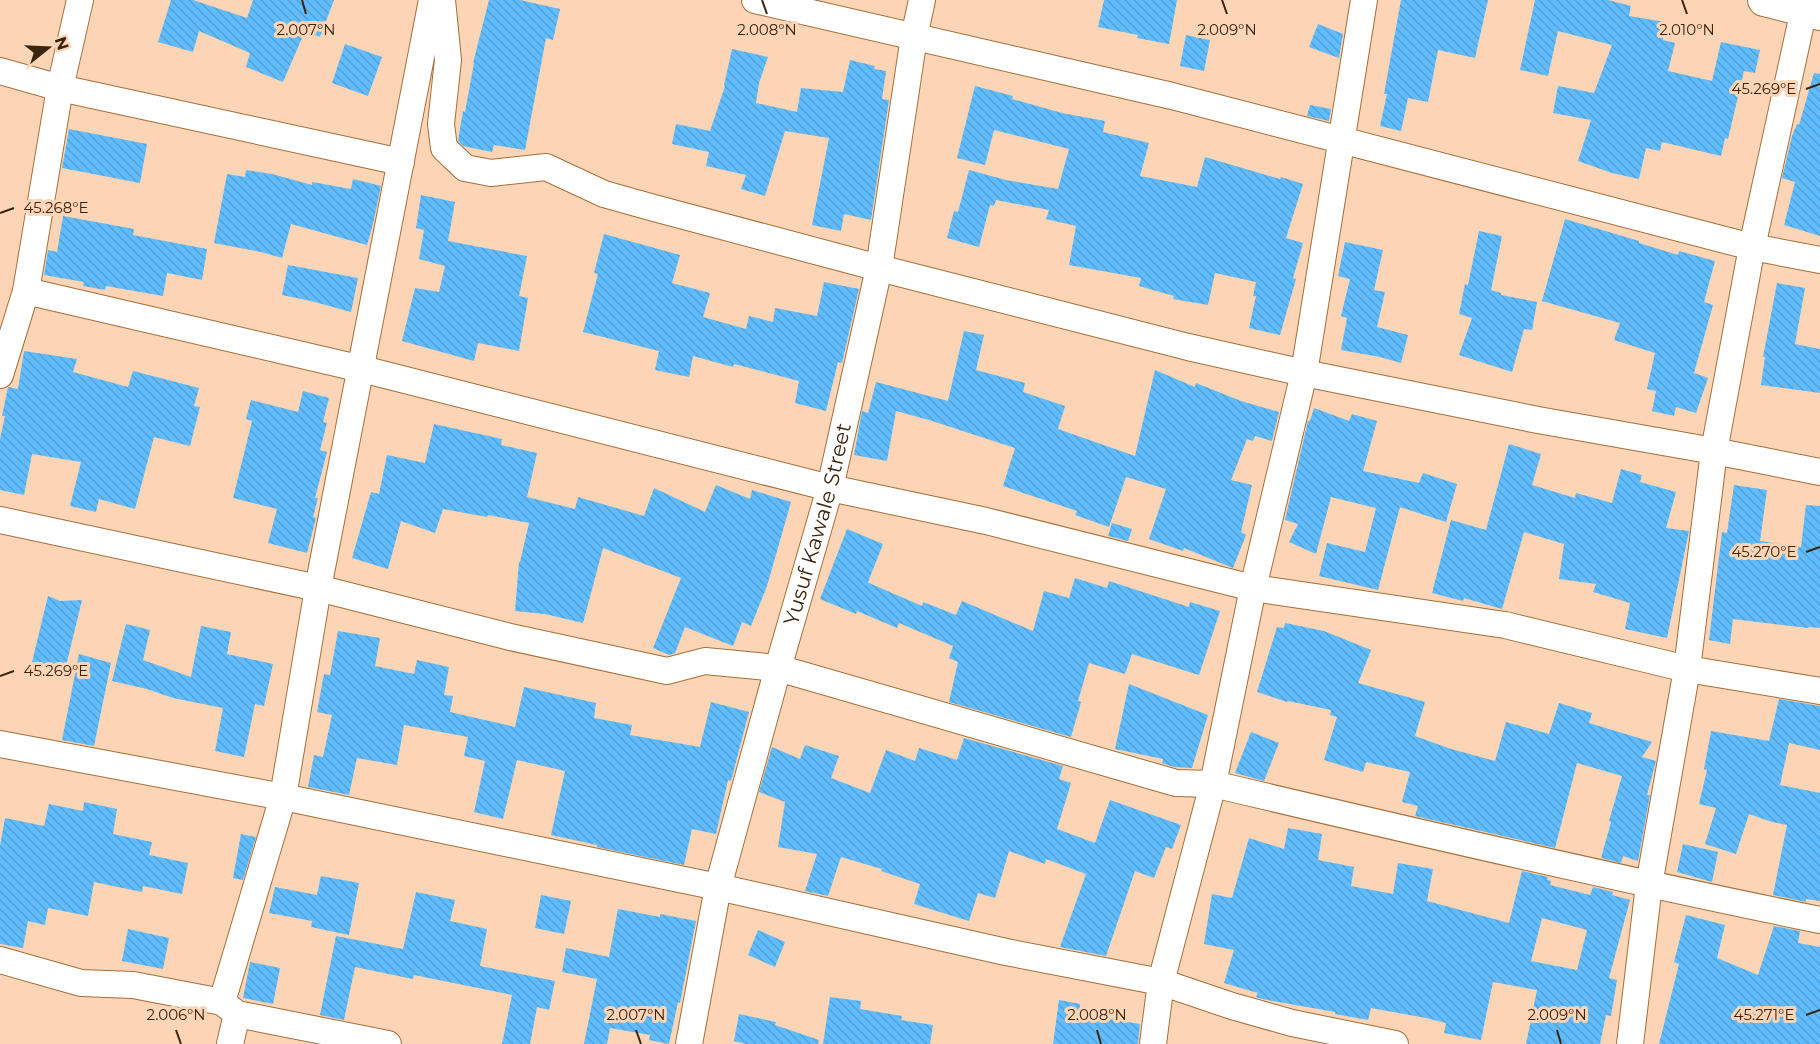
<svg xmlns="http://www.w3.org/2000/svg" width="1820" height="1044" viewBox="0 0 1820 1044" font-family="Montserrat,sans-serif">
	<defs>
		<pattern id="building-back-hatch" width="6" height="6" patternUnits="userSpaceOnUse" patternTransform="scale(1.5)"><rect width="6" height="6" fill="#60bcfd"/><path d="M-1 5l2 2M0 0l6 6M5-1l2 2" fill="none" stroke="#54a1d8"/></pattern>
	</defs>
	<rect width="100%" height="100%" fill="#fbd5b5"/>
	<g fill="url(#building-back-hatch)" fill-rule="evenodd">
		<polygon points="171,0 193,0 247,18 253,0 334,0 320,37 305,31 283,82 246,67 250,53 199,31 193,52 158,42"/>
		<polygon points="489,0 520,0 560,9 553,40 546,38 525,150 494,145 492,152 463,146 458,141 463,111 465,112 474,63 473,63"/>
		<polygon points="1104,0 1177,0 1169,44 1137,38 1138,35 1098,27"/>
		<polygon points="1401,0 1488,0 1475,58 1438,50 1428,102 1408,98 1401,131 1380,126 1387,94 1384,94"/>
		<polygon points="1535,0 1608,0 1631,6 1629,16 1665,22 1663,40 1675,43 1668,71 1712,81 1721,42 1760,50 1755,73 1744,71 1728,139 1725,138 1721,156 1662,142 1660,151 1646,148 1639,179 1612,173 1578,161 1591,120 1553,113 1558,86 1594,93 1612,45 1558,31 1548,76 1520,70"/>
		<polygon points="1318,24 1343,34 1339,58 1309,47"/>
		<polygon points="1186,35 1210,40 1204,71 1180,66"/>
		<polygon points="345,44 382,57 368,96 332,83"/>
		<polygon points="732,49 768,57 759,83 756,103 797,112 801,88 843,92 850,60 875,66 874,69 886,71 882,99 889,100 871,220 844,214 841,231 812,225 829,138 785,131 765,196 741,189 746,175 706,166 709,152 672,144 676,124 710,131 725,86 724,85"/>
		<polygon points="1814,73 1820,74 1820,236 1784,225 1795,182 1782,178 1792,136 1797,124 1799,125"/>
		<polygon points="975,86 1013,96 1012,99 1062,113 1105,121 1103,132 1149,143 1140,176 1197,187 1205,157 1280,179 1281,177 1303,184 1286,238 1303,243 1293,278 1296,279 1280,335 1249,328 1256,296 1253,296 1256,282 1215,273 1208,305 1173,299 1174,296 1139,286 1141,278 1069,265 1076,226 1046,219 1049,210 996,200 994,206 990,205 979,247 947,238 954,211 958,212 969,170 1006,180 1058,189 1069,149 994,130 985,165 957,158"/>
		<polygon points="1310,105 1331,109 1329,121 1307,116"/>
		<polygon points="69,129 147,144 140,183 62,168"/>
		<polygon points="246,170 272,174 312,185 312,182 351,189 353,179 381,186 373,224 367,245 291,224 282,258 261,252 214,243 227,174 245,177"/>
		<polygon points="421,195 455,202 448,241 527,256 519,296 528,298 519,351 478,343 474,361 402,341 415,288 439,292 445,266 419,259 424,230 416,228"/>
		<polygon points="63,216 134,229 133,235 207,249 202,280 167,273 163,296 106,286 105,290 83,286 84,282 44,275 48,250 57,252"/>
		<polygon points="1565,219 1639,241 1639,243 1678,255 1679,251 1715,261 1704,302 1713,305 1694,373 1708,378 1696,413 1676,407 1674,416 1652,411 1656,391 1647,389 1655,353 1614,340 1620,323 1542,301"/>
		<polygon points="1479,231 1502,236 1491,290 1501,293 1501,295 1537,302 1532,330 1524,329 1512,372 1459,355 1472,318 1459,314 1465,284 1468,285"/>
		<polygon points="604,234 680,255 672,283 710,293 703,317 746,329 749,316 773,322 775,308 817,316 824,282 859,289 842,363 838,362 826,411 795,403 799,381 734,364 733,367 693,356 689,377 655,370 659,351 583,332 598,274 594,273"/>
		<polygon points="1345,242 1383,250 1374,290 1385,292 1377,327 1408,335 1401,363 1380,357 1341,350 1347,318 1341,316 1350,279 1338,276"/>
		<polygon points="288,265 358,278 351,312 311,301 282,295"/>
		<polygon points="1777,283 1805,288 1795,344 1820,349 1820,393 1761,385 1765,357 1763,357"/>
		<polygon points="964,331 984,335 976,370 1025,383 1023,392 1065,406 1058,429 1135,456 1155,370 1195,387 1196,383 1241,401 1279,412 1272,441 1255,436 1253,441 1247,439 1231,480 1252,485 1241,532 1246,535 1233,568 1184,548 1183,551 1149,539 1166,489 1126,477 1109,527 1075,515 1077,511 1003,486 1015,448 929,420 896,411 887,461 854,455 862,411 868,413 876,382 948,401"/>
		<polygon points="24,351 77,359 73,372 128,387 133,371 199,388 194,406 200,407 190,446 154,437 135,509 99,499 96,512 70,506 81,462 32,454 24,495 0,490 0,439 5,416 2,416 8,387 18,389"/>
		<polygon points="303,391 329,398 323,422 327,423 320,450 327,452 315,498 318,498 313,517 316,518 307,553 268,543 277,509 233,498 252,421 246,419 251,400 298,412"/>
		<polygon points="1314,408 1349,421 1352,414 1377,421 1363,471 1419,483 1423,473 1457,484 1446,522 1400,507 1378,590 1319,576 1327,543 1365,552 1376,508 1331,497 1316,554 1289,542 1298,524 1285,520 1308,421 1310,421"/>
		<polygon points="434,424 502,439 501,445 537,453 527,497 575,509 578,497 644,516 654,488 705,512 716,485 750,499 752,490 791,502 767,586 751,626 742,622 733,646 685,627 675,653 669,655 653,648 681,578 603,548 583,623 545,614 515,611 519,562 520,562 529,523 488,515 487,517 443,509 435,533 401,521 388,569 352,558 371,492 379,494 387,455 425,463"/>
		<polygon points="1509,444 1541,454 1532,485 1575,498 1576,493 1612,503 1621,469 1642,475 1640,482 1676,492 1666,528 1689,531 1667,638 1625,629 1630,603 1593,592 1596,584 1559,579 1564,544 1524,532 1502,609 1464,598 1463,601 1432,593 1451,520 1486,530"/>
		<polygon points="1734,485 1767,490 1760,541 1801,547 1806,505 1820,506 1820,628 1809,627 1808,628 1733,619 1730,644 1709,640 1722,532 1727,533"/>
		<polygon points="1112,523 1132,529 1128,541 1108,536"/>
		<polygon points="847,529 883,544 868,582 869,583 922,606 923,602 956,615 962,601 1033,631 1044,591 1069,598 1075,578 1107,588 1109,581 1189,607 1190,602 1220,611 1199,675 1132,654 1125,674 1089,663 1078,701 1081,702 1071,737 949,702 958,662 949,658 953,646 899,623 897,628 857,611 856,614 820,599"/>
		<polygon points="48,596 60,601 82,600 65,670 32,662"/>
		<polygon points="1285,623 1324,631 1371,650 1358,683 1425,702 1415,736 1451,749 1495,761 1506,722 1549,734 1559,703 1592,713 1589,723 1652,742 1642,757 1656,761 1647,795 1650,795 1638,861 1623,856 1621,863 1601,858 1611,822 1609,821 1622,776 1577,763 1555,848 1415,816 1418,806 1402,802 1410,772 1366,762 1363,772 1324,760 1337,717 1330,715 1331,710 1288,701 1287,702 1257,692 1277,627 1284,628"/>
		<polygon points="126,624 150,630 143,660 191,677 201,626 231,632 227,654 273,664 264,706 255,704 244,757 215,751 223,708 173,698 147,689 112,681"/>
		<polygon points="338,631 380,638 375,666 414,674 417,660 449,667 444,695 453,696 450,712 515,727 524,687 596,703 594,718 632,725 630,735 700,747 711,702 749,712 731,781 728,780 716,834 692,829 684,865 597,847 597,845 551,835 565,771 517,760 503,819 474,812 485,761 464,756 468,737 404,725 397,765 357,758 349,795 308,787 314,755 323,757 332,715 317,712 324,674 330,675"/>
		<polygon points="79,654 111,663 94,746 62,740"/>
		<polygon points="1129,684 1208,715 1192,768 1174,767 1162,763 1163,759 1115,749"/>
		<polygon points="1779,699 1820,706 1820,750 1789,743 1780,785 1820,793 1820,901 1806,899 1806,902 1773,895 1787,825 1772,822 1749,814 1736,854 1705,844 1716,808 1699,804 1707,770 1704,769 1711,731 1769,741"/>
		<polygon points="1251,732 1279,743 1264,781 1235,773"/>
		<polygon points="964,738 1063,766 1059,779 1071,783 1057,829 1095,843 1110,800 1181,825 1172,849 1166,847 1154,878 1135,871 1106,956 1060,947 1086,874 1046,859 1045,864 1009,851 995,898 978,893 969,921 914,904 920,884 881,871 882,869 841,857 828,896 805,891 817,854 778,847 785,802 759,792 772,747 800,759 805,745 839,756 831,778 870,793 886,750 915,761 919,748 957,760"/>
		<polygon points="84,802 117,809 113,834 152,842 149,855 188,863 182,894 143,886 142,892 94,882 88,916 48,908 45,925 28,921 23,948 0,944 0,846 5,818 44,826 49,804 83,811"/>
		<path d="M1288,828L1322,834L1318,860L1354,867L1351,886L1393,894L1398,863L1433,869L1427,901L1509,923L1522,871L1548,877L1547,880L1551,881L1550,885L1590,895L1593,887L1613,892L1612,895L1630,900L1609,978L1617,980L1611,1016L1606,1015L1600,1044H1526L1537,990L1493,982L1481,1040L1444,1033L1446,1023L1426,1018L1371,1008L1368,1020L1335,1014V1012L1262,999L1256,997L1258,993L1224,983L1234,950L1204,944L1212,894L1232,898L1249,838L1284,849ZM1542,918L1587,930L1577,970L1531,961Z"/>
		<polygon points="241,834 256,837 243,880 233,878"/>
		<polygon points="1683,844 1718,852 1712,882 1677,872"/>
		<polygon points="321,876 359,883 349,935 311,927 312,921 269,913 275,887 317,895"/>
		<polygon points="416,892 455,900 450,921 487,929 480,966 555,981 549,1010 537,1007 530,1044 502,1044 512,995 414,975 413,979 355,967 344,1020 320,1015 336,936 403,949"/>
		<polygon points="541,895 571,901 564,934 535,928"/>
		<polygon points="618,909 660,917 660,914 696,921 680,1003 678,1002 669,1044 649,1040 650,1035 610,1028 607,1044 584,1044 597,979 562,972 566,948 609,957"/>
		<polygon points="1686,915 1725,925 1717,958 1758,975 1774,926 1800,931 1798,943 1820,947 1820,1044 1659,1044 1679,964 1674,962"/>
		<polygon points="128,929 169,938 163,969 122,961"/>
		<polygon points="758,930 785,942 775,967 748,955"/>
		<polygon points="250,962 280,968 273,1004 243,998"/>
		<polygon points="830,997 861,1001 860,1009 902,1016 901,1020 933,1025 930,1044 823,1044"/>
		<polygon points="1059,1000 1080,1004 1079,1014 1140,1024 1138,1044 1053,1044"/>
		<polygon points="739,1014 776,1022 775,1025 819,1040 818,1044 746,1044 734,1041"/>
	</g>
	<g fill="none" stroke-linecap="round" stroke-linejoin="round">
		<g stroke="#a76e39" stroke-width="28">
			<g id="minor">
				<polyline points="442,0 448,60 441,124 444,148 465,168 491,173 546,167 604,194 654,208 879,268 1188,347 1304,373 1538,420 1714,451 1820,472"/>
				<polyline points="755,0 1172,96 1752,247 1820,260"/>
				<polyline points="0,71 60,88 401,162"/>
				<polyline points="26,291 362,369 830,488 986,521 1253,588 1505,625 1687,669 1820,691"/>
				<polyline points="0,375 26,291 60,88 80,0"/>
				<path d="M0,520L318,588L510,637L667,671L705,661L778,668L1176,783L1213,784C1415,832 1617,879 1820,920"/>
				<polyline points="0,744 283,797 718,887 1006,952 1161,982 1232,1006 1292,1023 1395,1044"/>
				<polyline points="0,960 81,983 133,985 222,1002 237,1014 388,1044"/>
				<polyline points="222,1002 283,797 318,588 432,0"/>
				<polyline points="230,1044 237,1014"/>
				<path id="s1" d="M689,1044L718,887L778,668L830,488L879,268L914,37L922,0"/>
				<polyline points="1153,1044 1161,982 1213,784 1253,588 1304,373 1364,0"/>
				<polyline points="1630,1044 1649,885 1687,669 1714,451 1752,247 1806,0"/>
			</g>
		</g>
		<g stroke="#a76e39" stroke-width="34">
			<polyline id="tertiary" points="1764,0 1820,14"/>
		</g>
		<use href="#minor" stroke="#fff" stroke-width="26"/>
		<use href="#tertiary" stroke="#fff" stroke-width="32"/>
	</g>
	<path fill="none" stroke="#3c240e" stroke-width="2" d="M302,0L306,14M762,0L767,14M1222,0L1227,14M1682,0L1687,14M1806,89L1820,84M0,213L14,208M1806,552L1820,547M0,676L14,671M1806,1015L1820,1010M176,1030L181,1044M636,1030L641,1044M1097,1030L1101,1044M1557,1030L1561,1044"/>
	<g text-anchor="middle" stroke-width="6" stroke-linejoin="round" paint-order="stroke">
		<g font-size="21" fill="#3c240e" stroke="#fbd5b5">
			<text dy="7" stroke="none"><textPath href="#s1" startOffset="536">Yusuf Kawale Street</textPath></text>
		</g>
	</g>
	<g font-size="15" text-anchor="middle" fill="#3c240e" stroke="#fbd5b5" stroke-width="6" stroke-linejoin="round" paint-order="stroke">
		<text x="306" y="35">2.007°N</text>
		<text x="767" y="35">2.008°N</text>
		<text x="1227" y="35">2.009°N</text>
		<text x="1687" y="35">2.010°N</text>
		<text x="1764" y="94">45.269°E</text>
		<text x="56" y="213">45.268°E</text>
		<text x="1764" y="557">45.270°E</text>
		<text x="56" y="676">45.269°E</text>
		<text x="176" y="1020">2.006°N</text>
		<text x="636" y="1020">2.007°N</text>
		<text x="1097" y="1020">2.008°N</text>
		<text x="1557" y="1020">2.009°N</text>
		<text x="1764" y="1020">45.271°E</text>
	</g>
	<g transform="translate(48 48) rotate(72)" stroke="#fbd5b5" stroke-width="4.5" paint-order="stroke">
	<path d="M0-4.5L10 22L0 15L-10 22Z" fill="#3c240e"/>
	<text y="-9" font-size="16" font-weight="bold" text-anchor="middle" fill="#3c240e">N</text>
	</g>
</svg>
